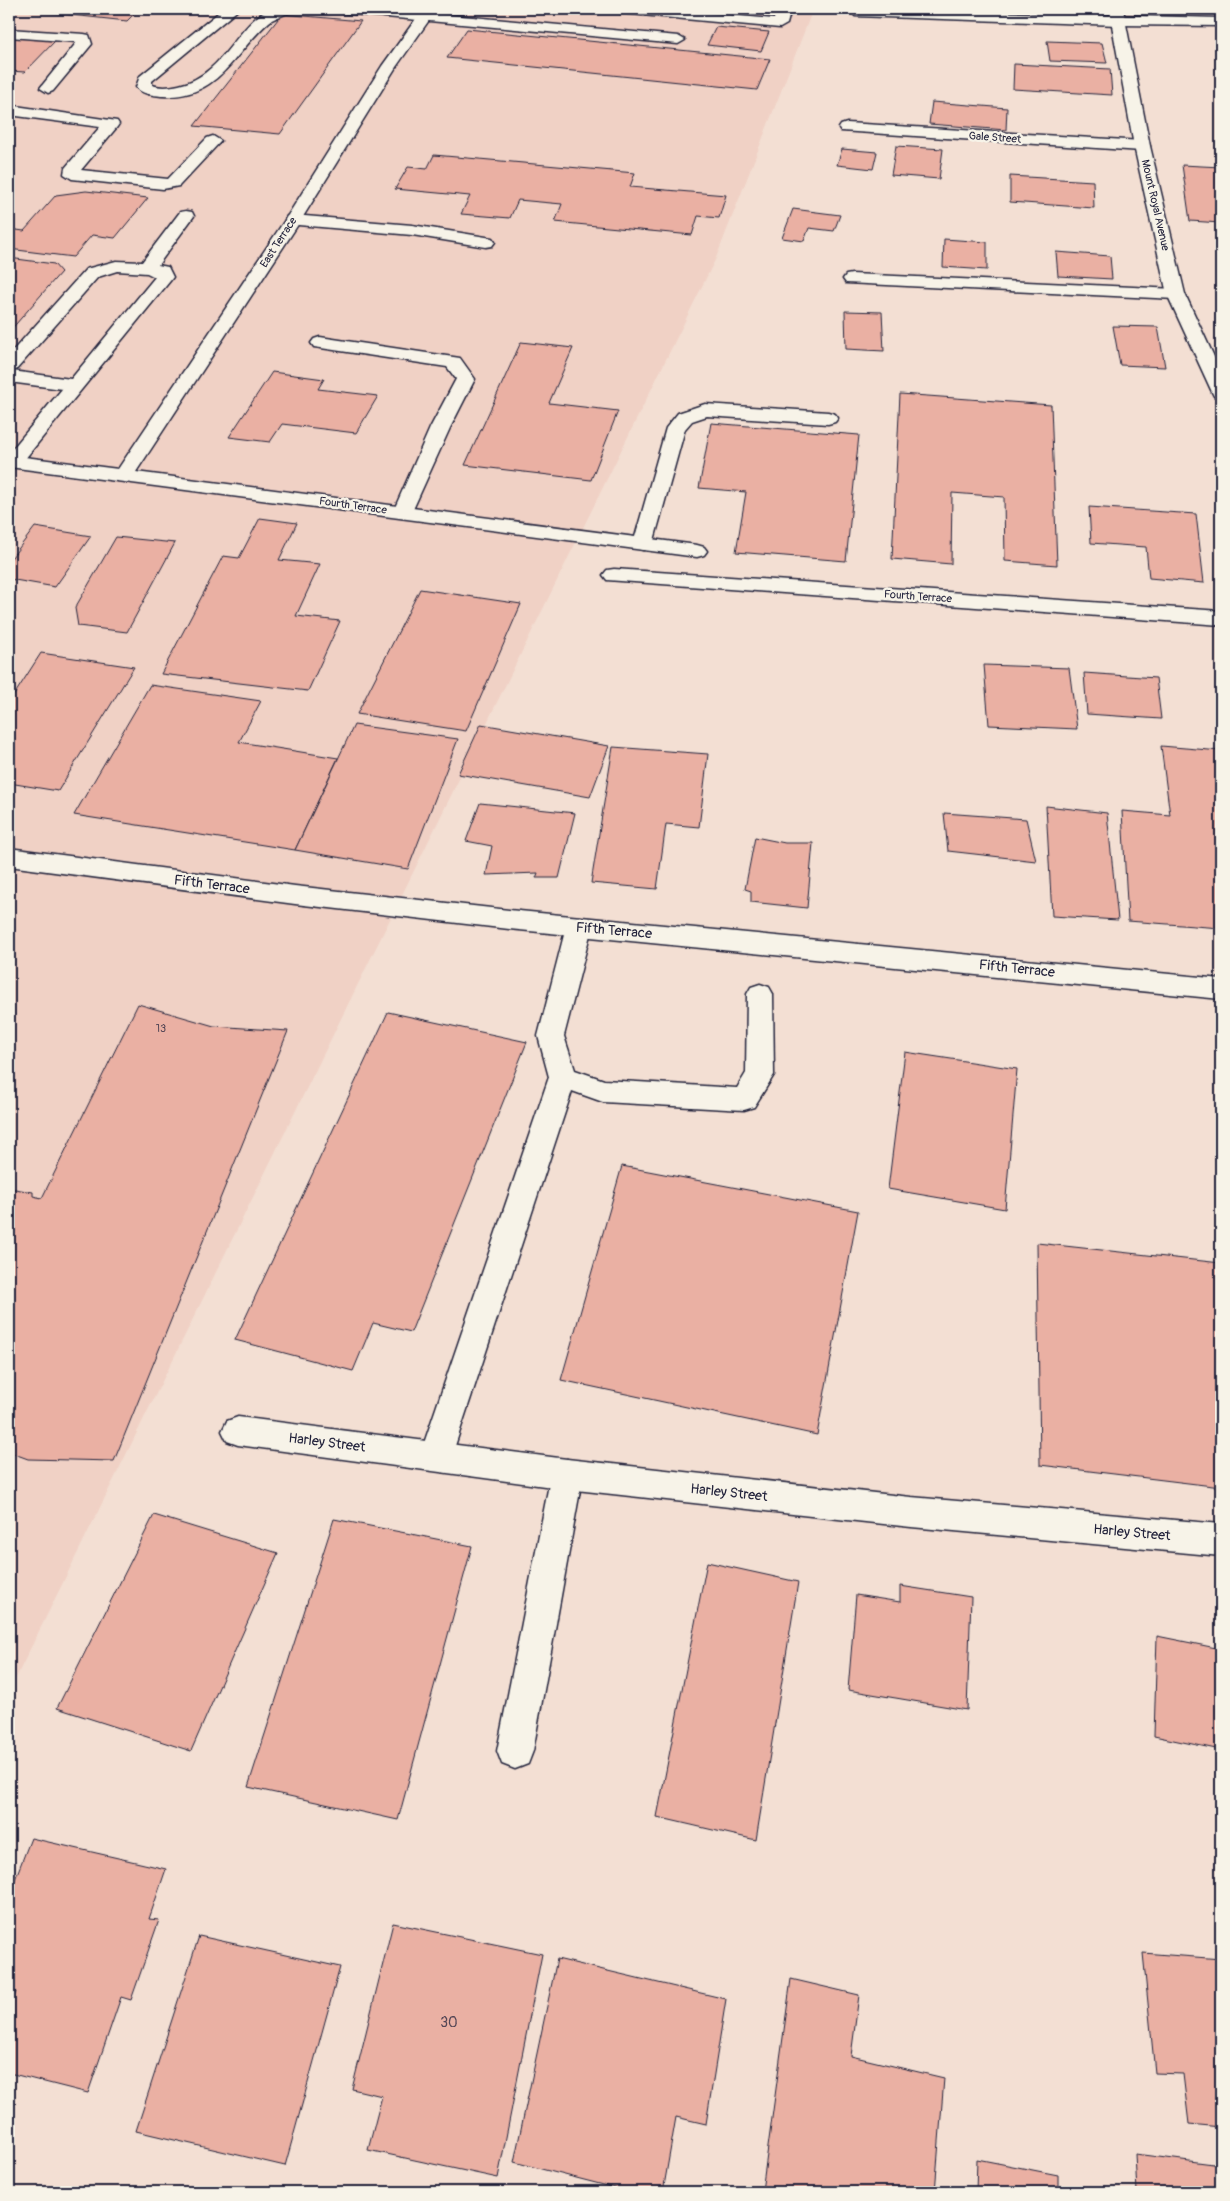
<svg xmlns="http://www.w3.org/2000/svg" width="1230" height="2201" viewBox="0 0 1230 2201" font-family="Pangolin,sans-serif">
	<rect width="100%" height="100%" fill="#f3dfd3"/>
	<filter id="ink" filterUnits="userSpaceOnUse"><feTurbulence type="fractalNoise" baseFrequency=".02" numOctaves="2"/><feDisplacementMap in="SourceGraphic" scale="10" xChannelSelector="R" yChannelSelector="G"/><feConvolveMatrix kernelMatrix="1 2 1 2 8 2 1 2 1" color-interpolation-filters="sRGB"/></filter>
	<g filter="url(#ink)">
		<polygon fill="#f0d1c5" points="9,9 813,9 716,258 9,1692"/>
		<g fill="#eab0a3" stroke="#22223b">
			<polygon points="15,9 139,9 127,21"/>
			<polygon points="282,14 361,21 280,134 194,126"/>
			<polygon points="716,27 769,32 761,51 707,45"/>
			<polygon points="467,29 770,59 757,90 447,58"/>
			<polygon points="15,37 56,40 25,72 9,71 9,43"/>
			<polygon points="1047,41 1102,43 1107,63 1050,61"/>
			<polygon points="1014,64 1110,69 1112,95 1013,89"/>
			<polygon points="932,102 1007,108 1006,130 929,124"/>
			<polygon points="896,146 943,149 939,179 891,175"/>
			<polygon points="842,149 877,152 873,169 837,165"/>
			<polygon points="434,155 635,173 630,187 726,195 719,218 698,216 692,235 555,222 562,204 518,200 510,218 461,214 470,196 395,189 408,167 427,169"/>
			<polygon points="1182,165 1221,167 1221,223 1190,221"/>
			<polygon points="1010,176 1093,181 1094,208 1010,202"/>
			<polygon points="86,191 148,198 115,238 92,235 73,257 9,249 9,229 24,231 56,195"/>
			<polygon points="793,209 840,215 834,231 809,228 804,241 782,238"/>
			<polygon points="944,239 987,242 987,270 943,267"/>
			<polygon points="1056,252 1110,256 1112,279 1058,276"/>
			<polygon points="9,258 54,264 61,272 9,332"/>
			<polygon points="845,311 882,312 884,351 846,349"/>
			<polygon points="1113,326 1158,327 1165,367 1120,365"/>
			<polygon points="521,342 573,348 549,403 618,411 591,480 465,465"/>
			<polygon points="272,372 324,379 318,389 378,396 356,433 282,424 270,442 229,437"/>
			<polygon points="900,394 1051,405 1057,565 1005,561 1004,497 952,493 951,564 892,559"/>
			<polygon points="711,423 859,435 846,561 736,552 746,492 699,488"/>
			<polygon points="1089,507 1196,514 1204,583 1149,578 1146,547 1091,543"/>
			<polygon points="260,518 297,523 279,560 320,564 296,616 340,621 308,691 161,674 223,556 239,558"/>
			<polygon points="35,527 91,536 55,587 9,579 9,561"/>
			<polygon points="116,537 175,543 127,632 78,626 75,608"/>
			<polygon points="420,589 521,604 466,731 357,714"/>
			<polygon points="41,653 134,667 58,791 9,783 9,703"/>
			<polygon points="984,665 1069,668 1077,729 989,725"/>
			<polygon points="1084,673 1156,678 1161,719 1087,714"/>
			<polygon points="150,685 261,701 239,742 338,758 295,850 74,815"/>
			<polygon points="481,724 609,746 590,797 458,774"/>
			<polygon points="354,725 458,739 408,869 295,850"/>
			<polygon points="1161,746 1221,751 1221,928 1128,921 1122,811 1170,815"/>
			<polygon points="613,747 708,754 699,827 666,824 657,889 591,883"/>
			<polygon points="480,803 575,813 559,878 536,878 538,873 486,875 492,846 466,841"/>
			<polygon points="1046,806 1107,813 1118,920 1052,916"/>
			<polygon points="944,813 1026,819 1036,861 948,851"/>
			<polygon points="755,837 785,843 813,843 807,908 751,902 751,891 745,889"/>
			<polygon points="138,1004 214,1026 288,1031 114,1461 28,1459 9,1452 9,1188 33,1192 33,1196 42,1198"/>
			<polygon points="388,1012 527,1042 411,1332 373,1323 353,1371 235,1340"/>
			<polygon points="905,1052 1017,1069 1005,1209 888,1189"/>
			<polygon points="622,1166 858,1211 817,1435 561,1380"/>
			<polygon points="1037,1243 1221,1263 1221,1487 1040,1465"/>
			<polygon points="154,1515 278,1553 191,1751 57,1708"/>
			<polygon points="334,1519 472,1546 398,1820 248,1787"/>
			<polygon points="707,1562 798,1582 756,1840 657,1817"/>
			<polygon points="900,1586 971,1597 967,1710 848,1690 856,1595 900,1602"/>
			<polygon points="1157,1636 1221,1649 1221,1750 1154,1736"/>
			<polygon points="31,1838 166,1869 149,1919 159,1920 131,2000 121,1997 88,2093 9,2073 9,2010 16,1992 9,1990 9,1895"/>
			<polygon points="393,1923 542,1954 498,2178 368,2150 382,2096 352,2089"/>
			<polygon points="199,1936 340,1967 285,2166 136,2131"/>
			<polygon points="1143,1953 1221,1959 1221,2127 1189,2124 1183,2074 1155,2073"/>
			<polygon points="557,1959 726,1999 706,2124 676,2117 663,2192 631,2192 514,2162"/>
			<polygon points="791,1979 859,1995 851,2056 944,2078 935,2192 762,2191"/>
			<polygon points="1135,2154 1221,2165 1221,2192 1137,2192"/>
			<polygon points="977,2159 1058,2175 1058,2192 976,2192"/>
		</g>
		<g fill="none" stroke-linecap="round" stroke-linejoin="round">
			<g stroke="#22223b" stroke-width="3">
				<g id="lane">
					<path d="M223,9H239L152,81V85C160,88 170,87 179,85C225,76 240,16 273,9C279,8 286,9 292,9C287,16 276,16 269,22C232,54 220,99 161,96C153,95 141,94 136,87L140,76Z"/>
					<polygon points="335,9 386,9 678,36 685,40 678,44 342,13"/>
					<polygon points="613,9 663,9 774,19 777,9 791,9 787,24 780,28 620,13"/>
					<polygon points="9,29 84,34 89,35 92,44 53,91 48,93 40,88 77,42 9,37"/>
					<polygon points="9,105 117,121 119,124 117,127 81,170 168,179 207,138 213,136 221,141 179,186 163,189 72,179 64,174 65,168 100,127 9,115"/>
					<path d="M186,211L192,212L194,216L158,265L168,267L173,277L170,281L20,465L9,466V453L62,389L9,382V355L86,269L116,261L142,262L180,212ZM117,271L147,273L155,277L71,379L12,371L16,370L98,277Z"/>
					<polygon points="293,215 412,225 486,237 492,238 495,242 492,246 486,247 412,235 287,224 285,220 287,216"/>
					<polygon points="320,337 460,358 475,379 450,428 410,516 403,518 396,516 393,512 430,428 456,379 447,367 314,347 311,343 314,339"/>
					<polygon points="705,404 828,412 835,414 838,418 835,422 828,424 707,416 692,421 685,429 653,544 650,548 643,550 636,548 633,544 666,428 678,413"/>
					<polygon points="579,918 588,920 592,927 564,1036 575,1070 604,1080 737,1088 746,1073 747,994 751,987 760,984 769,987 773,994 774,1075 754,1107 744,1110 603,1102 572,1091 452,1455 447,1465 436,1470 425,1465 420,1455 549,1077 538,1036 566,927 570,920"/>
					<polygon points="567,1459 578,1463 583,1474 533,1751 528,1764 515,1769 502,1764 497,1751 551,1474 556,1463"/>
				</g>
			</g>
			<g stroke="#22223b" stroke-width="3">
				<g id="street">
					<polygon points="423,9 437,9 396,67 301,220 136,472 697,545 704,547 707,551 704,555 697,557 9,467 9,455 118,469 285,220 382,66"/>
					<polygon points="862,9 1221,18 1221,26 1119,25 855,16 853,13 855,10"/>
					<polygon points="847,123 1142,141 1150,146 1142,151 841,131 839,128 841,125"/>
					<polygon points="852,274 1176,289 1182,290 1185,294 1182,298 1176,299 846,283 843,279 846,275"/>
					<polygon points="614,569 1221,611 1221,625 607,580 603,575 607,570"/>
					<polygon points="9,848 295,886 509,910 1221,979 1221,999 509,929 295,904 9,866"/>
					<polygon points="238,1417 567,1459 911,1497 1221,1524 1221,1556 911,1527 567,1489 238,1445 227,1441 222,1431 227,1421"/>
				</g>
			</g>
			<g stroke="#22223b" stroke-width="3">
				<polygon id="secondary" points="1109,9 1123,9 1150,146 1185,294 1221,372 1221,398 1214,396 1212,392 1167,294 1134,146"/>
			</g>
			<use href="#lane" fill="#f7f3e8" fill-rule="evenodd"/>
			<use href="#street" fill="#f7f3e8" fill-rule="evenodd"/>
			<use href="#secondary" fill="#f7f3e8" fill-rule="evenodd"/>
		</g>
	</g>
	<g text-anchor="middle" stroke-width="4.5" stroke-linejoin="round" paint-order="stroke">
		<g font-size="11" fill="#22223b" stroke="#f7f3e8">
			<text transform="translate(995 137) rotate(4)" y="4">Gale Street</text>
			<text transform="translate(1156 205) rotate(77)" y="4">Mount Royal Avenue</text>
			<text transform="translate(278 242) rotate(-57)" y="4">East Terrace</text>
			<text transform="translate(353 505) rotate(8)" y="4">Fourth Terrace</text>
			<text transform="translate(918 596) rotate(4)" y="4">Fourth Terrace</text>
		</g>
		<g font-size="11" fill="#544655">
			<text x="161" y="1032">13</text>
		</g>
		<g font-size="14" fill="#22223b" stroke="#f7f3e8">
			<text transform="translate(212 884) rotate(7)" y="5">Fifth Terrace</text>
			<text transform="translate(614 930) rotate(5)" y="5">Fifth Terrace</text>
			<text transform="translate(1017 968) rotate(6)" y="5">Fifth Terrace</text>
			<text transform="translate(327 1442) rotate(7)" y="5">Harley Street</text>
			<text transform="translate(729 1492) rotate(6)" y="5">Harley Street</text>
			<text transform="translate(1132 1532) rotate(5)" y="5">Harley Street</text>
		</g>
		<g font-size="14" fill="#544655">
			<text x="449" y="2027">30</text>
		</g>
	</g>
	<rect width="1230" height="2201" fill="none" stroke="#f7f3e8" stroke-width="30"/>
	<rect x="15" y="15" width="1200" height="2171" fill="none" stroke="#22223b" stroke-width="2" filter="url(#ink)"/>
</svg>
